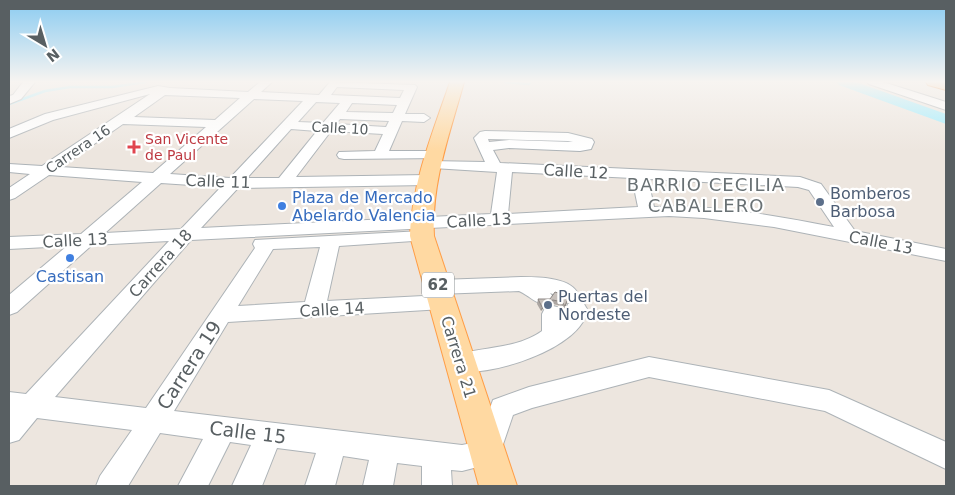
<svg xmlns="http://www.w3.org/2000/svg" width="955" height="495" viewBox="0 0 955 495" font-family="'DejaVu Sans',sans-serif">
	<rect width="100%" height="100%" fill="#ede6df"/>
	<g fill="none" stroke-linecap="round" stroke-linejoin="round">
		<g stroke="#9dedff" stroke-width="2.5">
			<polyline points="505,82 529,84 530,82"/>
			<polyline points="9,104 45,91 70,87 112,87 145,82"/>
		</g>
		<polygon fill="#9dedff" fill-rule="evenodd" points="837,82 856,82 946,114 946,124 839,85"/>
		<g stroke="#adb3b7" stroke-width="2">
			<g id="minor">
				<polygon points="23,82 35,82 21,99 9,104 9,96 13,95"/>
				<path d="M260,82H272L261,92L319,95L330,82L415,85L417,87L405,114H424L430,118L424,122L402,121L389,151H436L441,152L443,155L441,158L344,159L339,158L337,155L339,152L375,151L383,134L331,131L296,177L428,175L434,177L436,180L434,183L428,185L238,188L201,228L491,214L497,172L433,168L428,167L426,164L428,161L485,162L474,138L480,132L485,131L568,133L592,139L594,142L591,149L580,151L509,148L493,150L500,163L800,177L821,184L855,231L946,249V261L774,227L704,218L669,216L191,240L55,397L146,408L255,248L253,244L255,240L422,231L428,232L431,236L428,240L339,246L327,301L443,295L451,297L454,302L451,307L443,309L228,322L174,411L462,445L477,442L493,400L529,387L649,357L829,390L946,442V469L825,411L649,377L532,408L513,415L497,462L462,471L451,470L452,486H422V466L397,463L393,486H363L369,460L343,456L335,486H305L316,453L277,448L262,486H232L251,445L230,442L208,486H178L203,439L160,433L128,486H96L100,476L132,430L37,418L19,440L9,443V392L26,394L169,241L92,245L17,312L9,315V295L67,246L9,249V237L81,234L142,182L49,175L15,198L9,200V188L30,174L9,172V164L42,166L150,94L53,120L9,138V129L45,114L158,86L170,88L248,92ZM337,87L404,90L400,98L331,95ZM165,95L240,98L215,120L134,117ZM254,99L303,101L230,178L170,174ZM316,102L340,103L323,123L298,122ZM352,103L397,105L393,113L346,112ZM340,119L389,121L386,127L336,124ZM123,124L206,127L153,173L61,167ZM291,129L317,131L279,178H247ZM488,139L568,141L573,142L509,140L489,142ZM512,172L632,178L638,207L508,214ZM648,179L798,187L809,190L834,227C775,216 714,204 654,207ZM161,183L221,187L181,229L105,233ZM320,247L305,302L238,306L273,249Z"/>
				<polygon points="867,82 883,82 946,102 946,110 869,84"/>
				<path d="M521,277C537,277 568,277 577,292L574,297L567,299L550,293L553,297L549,302C535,306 531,296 519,291L439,294L432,292L429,287L432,282L439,280Z"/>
				<path d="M576,301L584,304L587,309C585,348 484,380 453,370L450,363L453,356C483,346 515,350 542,331V314L545,308L553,306L561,308L564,316L568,304Z"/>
			</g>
		</g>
		<g stroke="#ff9d46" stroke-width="2">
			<path id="major" d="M450,82H464C450,133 431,183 434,236L517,486H479L410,236C412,182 433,132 450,82Z"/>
		</g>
		<g stroke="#ec6700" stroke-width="2">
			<polygon id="highway" points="926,82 946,82 946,90 928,85"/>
		</g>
		<use href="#minor" fill="#fff" fill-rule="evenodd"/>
		<use href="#major" fill="#ffd9a2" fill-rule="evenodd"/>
		<use href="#highway" fill="#ffc184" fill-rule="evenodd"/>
	</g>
	<polygon fill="#aca6a2" points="577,292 580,296 579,300 575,299 567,302 564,310 561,306 553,304 545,306 541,311 537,304 538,299 550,299 568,296"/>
	<g fill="#8c8784">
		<polygon points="576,295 575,299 567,302 564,310 565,306 568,298"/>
		<polygon points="553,300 553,304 545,306 541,311 542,307 545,302"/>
	</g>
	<polygon fill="#c8c1bc" stroke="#8c8784" points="555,292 568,296 577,292 580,296 576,295 568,298 565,306 562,302 553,300 545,302 542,307 538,299 550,299"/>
	<linearGradient id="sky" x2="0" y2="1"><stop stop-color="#8acbf1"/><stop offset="0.54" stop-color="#f7f4f1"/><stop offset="1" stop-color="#f7f4f1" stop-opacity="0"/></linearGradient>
	<rect width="955" height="151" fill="url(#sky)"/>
	<path fill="#e0444e" stroke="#fff" stroke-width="2" d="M131.5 139.5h5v5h5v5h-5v5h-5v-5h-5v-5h5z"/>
	<g fill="#5c6f8a" stroke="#fff" stroke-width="2">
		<circle cx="820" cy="202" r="5"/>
		<circle cx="548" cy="305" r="5"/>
	</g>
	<g fill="#3f7fe0" stroke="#fff" stroke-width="2">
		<circle cx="282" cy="206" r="5"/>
		<circle cx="70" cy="258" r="5"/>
	</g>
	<g text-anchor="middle" stroke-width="4.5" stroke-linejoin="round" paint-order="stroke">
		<g font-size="14" fill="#585f62" stroke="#fff">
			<text transform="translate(340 128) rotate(3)" y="5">Calle 10</text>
			<text transform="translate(78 149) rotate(-34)" y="5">Carrera 16</text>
		</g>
		<g font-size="14" fill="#be3a42" stroke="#fff" text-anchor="start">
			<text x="145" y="144">San Vicente<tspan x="145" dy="16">de Paul</tspan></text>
		</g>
		<rect fill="#fff" stroke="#8a8f91" stroke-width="1" x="422" y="272.5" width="32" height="25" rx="4"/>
		<g font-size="15" font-weight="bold" fill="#585f62">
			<text x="438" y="290">62</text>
		</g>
		<g font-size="16" fill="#585f62" stroke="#fff">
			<text transform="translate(576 171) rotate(3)" y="6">Calle 12</text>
			<text transform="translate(218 181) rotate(2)" y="6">Calle 11</text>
			<text transform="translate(479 220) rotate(-3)" y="6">Calle 13</text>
			<text transform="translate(75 240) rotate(-3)" y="6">Calle 13</text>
			<text transform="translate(881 242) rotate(11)" y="6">Calle 13</text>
			<text transform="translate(160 263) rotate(-48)" y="6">Carrera 18</text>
			<text transform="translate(332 309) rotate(-3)" y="6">Calle 14</text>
			<text transform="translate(459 357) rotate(73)" y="6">Carrera 21</text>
		</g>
		<g font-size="16" fill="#4e5e75" stroke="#fff" text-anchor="start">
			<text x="830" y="199">Bomberos<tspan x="830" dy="18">Barbosa</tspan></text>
			<text x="558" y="302">Puertas del<tspan x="558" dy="18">Nordeste</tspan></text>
		</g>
		<g font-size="16" fill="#366cbe" stroke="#fff" text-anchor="start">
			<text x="292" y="203">Plaza de Mercado<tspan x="292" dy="18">Abelardo Valencia</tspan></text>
			<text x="70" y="282" text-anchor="middle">Castisan</text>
		</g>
		<g font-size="18" letter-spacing="1" fill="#697174" stroke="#fff">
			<text x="706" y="191">BARRIO CECILIA<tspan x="706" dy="21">CABALLERO</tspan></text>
		</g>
		<g font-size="19" fill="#585f62" stroke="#fff">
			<text transform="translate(189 365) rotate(-57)" y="7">Carrera 19</text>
			<text transform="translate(248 432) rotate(7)" y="7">Calle 15</text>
		</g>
	</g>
	<rect width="955" height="495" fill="none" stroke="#585f62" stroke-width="20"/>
	<g transform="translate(45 45) rotate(142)" stroke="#ffffff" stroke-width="4" paint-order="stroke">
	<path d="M0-4L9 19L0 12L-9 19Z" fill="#585f62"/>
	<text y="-8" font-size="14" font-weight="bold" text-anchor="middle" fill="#585f62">N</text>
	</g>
</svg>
